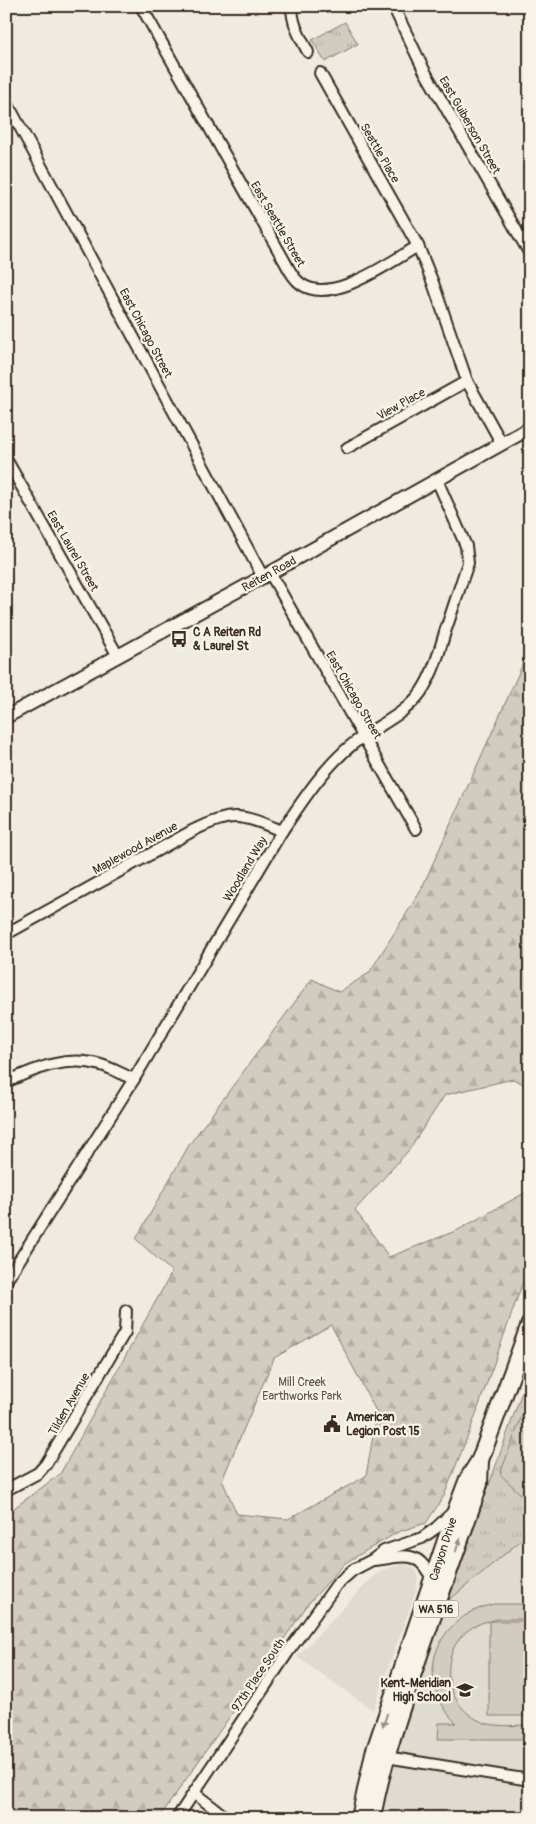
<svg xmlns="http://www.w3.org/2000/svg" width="536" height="1824" viewBox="0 0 536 1824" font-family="Pangolin,sans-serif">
	<defs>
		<pattern id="grass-tufts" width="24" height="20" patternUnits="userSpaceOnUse" patternTransform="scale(1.25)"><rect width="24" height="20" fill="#d1cbc0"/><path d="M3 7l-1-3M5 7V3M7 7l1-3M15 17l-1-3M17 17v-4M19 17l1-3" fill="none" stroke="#b4aea5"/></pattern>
		<pattern id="forest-firs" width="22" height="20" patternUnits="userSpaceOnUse" patternTransform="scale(1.25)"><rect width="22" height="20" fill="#d1cbc0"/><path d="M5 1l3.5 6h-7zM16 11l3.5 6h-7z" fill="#b4aea5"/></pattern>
	</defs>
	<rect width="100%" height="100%" fill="#efebe0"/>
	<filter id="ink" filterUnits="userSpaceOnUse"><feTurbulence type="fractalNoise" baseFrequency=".02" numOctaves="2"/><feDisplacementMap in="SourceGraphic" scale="10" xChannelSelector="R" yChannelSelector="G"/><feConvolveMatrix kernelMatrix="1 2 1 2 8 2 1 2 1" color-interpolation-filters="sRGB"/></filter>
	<g filter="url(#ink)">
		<g fill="#e0dbd0">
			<polygon points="530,1533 530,1818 365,1818 421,1624 492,1562"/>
			<polygon points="407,1564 414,1568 418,1575 416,1591 373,1710 297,1657 370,1579 382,1570 398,1565"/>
		</g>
		<g fill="url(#grass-tufts)" stroke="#867a6f">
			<polygon points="345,22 358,44 325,62 312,40"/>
			<polygon points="530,1369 530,1533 448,1601"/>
		</g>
		<g fill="url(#forest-firs)" stroke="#867a6f" fill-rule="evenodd">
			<path d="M530,643V1087L513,1079L445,1095L408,1151L355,1210L389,1257L458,1230L530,1190V1262L472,1425L444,1496L426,1523L398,1532L345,1563L309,1603L159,1818H6V1514L60,1474L172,1272L136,1239L189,1145L312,979L339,992L369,973L420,892L521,668ZM331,1325L377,1413L366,1476L288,1519L237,1514L222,1480L274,1358Z"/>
			<polygon points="530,1394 530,1503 500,1474"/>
		</g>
		<path fill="#d1cbc0" stroke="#867a6f" d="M494,1604H530V1619H498L490,1621H530V1716H489V1621C439,1631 435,1700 480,1721C494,1728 514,1725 530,1725V1739H438L439,1723H456C412,1678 435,1617 494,1604Z"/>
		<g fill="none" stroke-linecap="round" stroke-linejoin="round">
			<g stroke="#3b2a1e" stroke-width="14">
				<g id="minor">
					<path d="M141,6L285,262C289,270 294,279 301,284C331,306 390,262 418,246L433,283L467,381L502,444"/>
					<path d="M292,6C292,24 300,37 308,52"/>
					<polyline points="393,6 424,70 530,254"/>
					<polyline points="320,73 418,246"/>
					<polyline points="6,101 263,577"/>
					<polyline points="347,448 467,381"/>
					<polyline points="6,459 118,656"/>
					<polyline points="270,573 416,829"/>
					<path d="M6,934L194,830C234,810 242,815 282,831"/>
					<path d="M6,1082C37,1068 67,1055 101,1065C112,1068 123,1075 134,1079"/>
					<path d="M6,1281L134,1079L282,831C303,800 324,767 354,743C376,726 405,715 421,692C433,674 439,653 445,632C453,609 460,586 468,563L466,546L437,480"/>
					<polyline points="6,1490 38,1473 46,1464 125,1332 126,1311"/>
					<path d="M373,1560C405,1557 417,1547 433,1581"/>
					<polyline points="386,1757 530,1780"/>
					<polyline points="194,1793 227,1818"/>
					<polyline points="177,1818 288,1652 337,1584 353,1570 372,1560 384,1551 422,1538 436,1528 453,1512"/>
				</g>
			</g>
			<g stroke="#3b2a1e" stroke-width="16">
				<polyline id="tertiary" points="6,717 270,573 530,428"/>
			</g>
			<g stroke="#3b2a1e" stroke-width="20">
				<g id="primary">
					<polyline points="360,1818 374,1753 457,1508 468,1479 480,1460 530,1324"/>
					<path d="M372,1818C379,1777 391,1739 404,1700C427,1628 455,1557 479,1484L480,1460"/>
				</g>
			</g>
			<use href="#minor" stroke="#f7f3e8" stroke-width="10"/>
			<use href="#tertiary" stroke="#f7f3e8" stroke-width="12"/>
			<use href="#primary" stroke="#f7f3e8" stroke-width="16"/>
		</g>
		<defs><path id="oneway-solid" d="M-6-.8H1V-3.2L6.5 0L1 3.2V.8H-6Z" transform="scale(1.25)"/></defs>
		<g fill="#998e83">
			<use href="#oneway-solid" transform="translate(458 1545) rotate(-71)"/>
			<use href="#oneway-solid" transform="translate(385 1720) rotate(108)"/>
		</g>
	</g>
	<defs>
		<g id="bus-bare" transform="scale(1.35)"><path d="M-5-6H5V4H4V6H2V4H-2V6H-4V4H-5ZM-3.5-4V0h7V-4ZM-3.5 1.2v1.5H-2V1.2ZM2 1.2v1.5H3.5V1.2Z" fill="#3b2a1e" stroke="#f7f3e8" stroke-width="2.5" paint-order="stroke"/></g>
		<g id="civic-bare" transform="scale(1.35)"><path d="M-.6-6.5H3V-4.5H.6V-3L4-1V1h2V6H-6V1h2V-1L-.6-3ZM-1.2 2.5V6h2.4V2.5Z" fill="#3b2a1e" stroke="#f7f3e8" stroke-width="2.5" paint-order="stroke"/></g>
		<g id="school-bare" transform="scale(1.35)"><path d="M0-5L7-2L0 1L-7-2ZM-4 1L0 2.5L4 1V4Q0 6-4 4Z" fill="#3b2a1e" stroke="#f7f3e8" stroke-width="2.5" paint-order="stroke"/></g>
	</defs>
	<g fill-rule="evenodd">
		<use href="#bus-bare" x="179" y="639"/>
		<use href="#civic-bare" x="332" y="1424"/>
		<use href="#school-bare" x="465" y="1690"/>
	</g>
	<g text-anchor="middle" stroke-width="4.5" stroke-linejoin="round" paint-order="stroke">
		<rect fill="#f7f3e8" stroke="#73665b" stroke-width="1" x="413.5" y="1600.5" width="45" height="17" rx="4"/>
		<g font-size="11" font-weight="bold" fill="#3b2a1e">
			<text x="436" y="1613">WA 516</text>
		</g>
		<g font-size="12" fill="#3b2a1e" stroke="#f7f3e8">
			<text transform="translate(470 125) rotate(60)" y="4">East Guiberson Street</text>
			<text transform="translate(380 153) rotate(60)" y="4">Seattle Place</text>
			<text transform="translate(278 224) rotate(60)" y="4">East Seattle Street</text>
			<text transform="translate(146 333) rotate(62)" y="4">East Chicago Street</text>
			<text transform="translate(401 404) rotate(-29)" y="4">View Place</text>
			<text transform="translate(73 551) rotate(60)" y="4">East Laurel Street</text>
			<text transform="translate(269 574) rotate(-29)" y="4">Reiten Road</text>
			<text transform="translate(354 695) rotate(60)" y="4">East Chicago Street</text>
			<text transform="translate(135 848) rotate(-29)" y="4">Maplewood Avenue</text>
			<text transform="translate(245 869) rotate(-59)" y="4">Woodland Way</text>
			<text transform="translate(69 1404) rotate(-60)" y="4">Tilden Avenue</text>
			<text transform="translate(443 1549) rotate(-72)" y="4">Canyon Drive</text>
			<text transform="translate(258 1675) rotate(-56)" y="4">97th Place South</text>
		</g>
		<g font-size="12" font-weight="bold" fill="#3b2a1e" stroke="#f7f3e8" text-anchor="start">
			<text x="193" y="636">C A Reiten Rd<tspan x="193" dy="14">&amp; Laurel St</tspan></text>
			<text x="346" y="1421">American<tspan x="346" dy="14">Legion Post 15</tspan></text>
			<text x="451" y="1687" text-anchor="end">Kent-Meridian<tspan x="451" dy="14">High School</tspan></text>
		</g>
		<g font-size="12" fill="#605246" stroke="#f7f3e8">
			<text x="302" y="1386">Mill Creek<tspan x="302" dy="14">Earthworks Park</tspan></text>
		</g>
	</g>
	<rect width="536" height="1824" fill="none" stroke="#f7f3e8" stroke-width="25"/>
	<rect x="12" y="12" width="511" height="1799" fill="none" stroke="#3b2a1e" stroke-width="2" filter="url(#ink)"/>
</svg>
